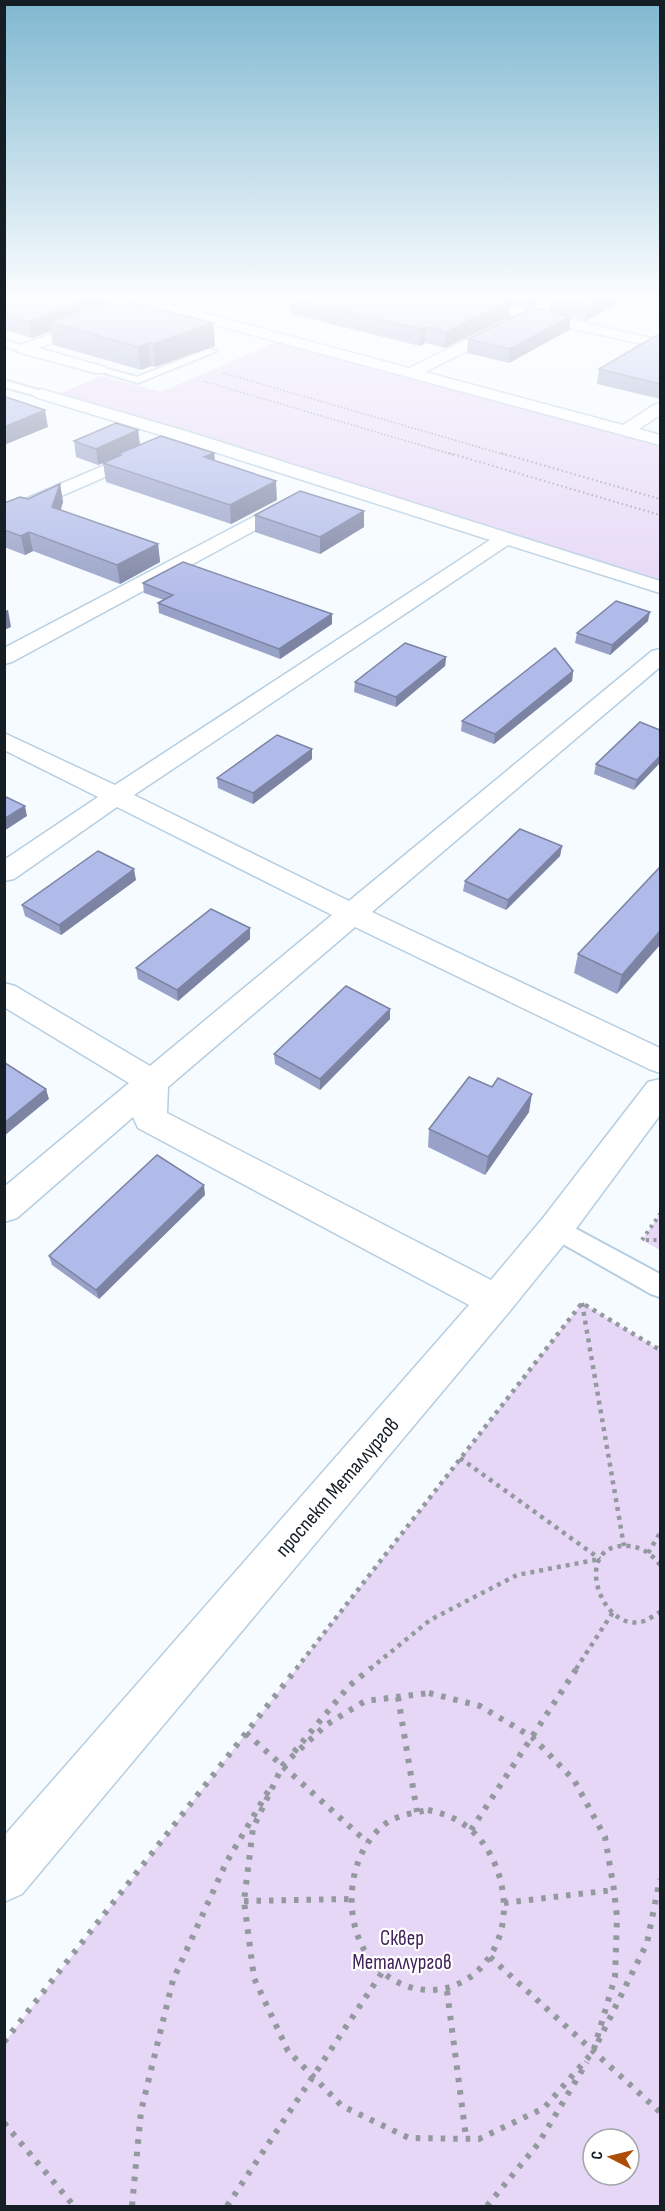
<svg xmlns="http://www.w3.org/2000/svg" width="665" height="2211" viewBox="0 0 665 2211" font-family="'Sofia Sans Condensed',sans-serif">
	<rect width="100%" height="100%" fill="#f6fbff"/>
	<g fill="#e6d7f6" fill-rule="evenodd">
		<polygon points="281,340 660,442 660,584 58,394 101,376 161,392"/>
		<polygon points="660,1214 660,1250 642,1240"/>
		<path d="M582,1303L660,1350V2206H5V2042ZM593,2139H629V2175H593Z"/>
	</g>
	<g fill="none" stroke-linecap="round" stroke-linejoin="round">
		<g stroke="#b6cee1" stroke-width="4">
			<g id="service">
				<polygon points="4,340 27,347 28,349 23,352 4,346"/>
				<polygon points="208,349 217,351 138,383 95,370 100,367 137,377"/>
				<polygon points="4,380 45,392 46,394 41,397 4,387"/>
				<polygon points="556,1218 660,1274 660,1297 651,1294 547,1235 544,1228 547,1221"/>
			</g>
		</g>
		<g stroke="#b6cee1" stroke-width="3">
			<g id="minor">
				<polygon points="110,296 137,296 162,302 409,368 516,316 441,299 439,296 465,296 528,310 556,296 574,296 543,313 660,340 660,348 531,319 425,372 623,425 654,405 660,403 660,415 639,429 660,435 660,445 160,310 112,299"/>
				<polygon points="94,318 101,322 99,325 38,348 105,367 108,370 105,373 95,373 18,352 16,349 18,346"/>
				<polygon points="41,389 189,432 660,581 660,593 508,545 134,795 349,901 652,651 660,649 660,667 372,912 660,1048 660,1073 649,1069 355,927 168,1087 167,1113 491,1280 543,1218 648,1082 660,1079 660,1115 569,1238 509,1312 22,1894 4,1902 4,1836 469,1305 138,1128 133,1117 17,1218 4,1222 4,1187 129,1083 4,1007 4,983 15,986 150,1066 332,915 117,807 14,879 4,881 4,860 98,797 4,750 4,733 115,785 490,540 177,440 35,397 33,394 35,391"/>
				<polygon points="145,448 151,449 154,453 151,457 4,521 4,508"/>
				<polygon points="293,496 300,498 302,502 300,506 12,662 4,664 4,648"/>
			</g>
		</g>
		<g stroke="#93999f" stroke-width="1.5" stroke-dasharray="1.5 2" stroke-linecap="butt">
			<polyline points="223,373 506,455"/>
			<polyline points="203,381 454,455"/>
		</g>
		<g stroke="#93999f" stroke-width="2" stroke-dasharray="1.5 3" stroke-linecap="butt">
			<polyline points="449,453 660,515"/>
			<polyline points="501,453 660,499"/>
		</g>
		<g stroke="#93999f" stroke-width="4" stroke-dasharray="3 4.5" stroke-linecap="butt">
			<polyline points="642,1240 660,1214"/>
			<polyline points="646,1240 660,1240"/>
		</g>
		<g stroke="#93999f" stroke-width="4.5" stroke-dasharray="4 5" stroke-linecap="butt">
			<polyline points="582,1303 624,1546"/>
			<polyline points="460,1458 600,1559"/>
			<polyline points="648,1553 660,1533"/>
			<path d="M660,1565C653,1555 642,1547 629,1546C569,1541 601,1636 644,1621C649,1619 655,1615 660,1612"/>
			<polyline points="296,1669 582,1303 660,1350"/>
			<polyline points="370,1669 430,1620 517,1575 600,1559"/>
			<polyline points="576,1669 613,1612"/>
		</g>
		<g stroke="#93999f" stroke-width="6" stroke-dasharray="4.5 8" stroke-linecap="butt">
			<polygon points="429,1693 480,1706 532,1737 574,1780 605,1837 614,1890 617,1917 615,1977 593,2052 544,2108 479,2139 409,2138 342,2106 288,2051 254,1978 244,1901 253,1828 283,1765 326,1725 365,1701"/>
			<polyline points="398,1697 417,1812"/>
			<polyline points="246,1733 367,1842"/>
			<polyline points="294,1752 349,1686 371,1668"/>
			<path d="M428,1810C441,1813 455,1817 466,1826C501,1852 515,1910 494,1949C468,1999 406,2004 371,1960C341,1922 346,1854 385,1824C397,1815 414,1813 428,1810Z"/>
			<polyline points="471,1830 577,1668"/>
			<polyline points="244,1901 351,1899"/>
			<polyline points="504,1903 613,1890"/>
			<polyline points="490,1957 660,2112"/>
			<polyline points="447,1991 466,2137"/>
			<polyline points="4,2042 297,1668"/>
			<polyline points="598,2042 647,1943 660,1879"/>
			<polyline points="4,2123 74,2206"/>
			<polyline points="132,2206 141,2111 173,1980 226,1863 270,1788"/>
			<polyline points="227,2206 383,1971"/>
			<polyline points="487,2206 538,2144 587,2062"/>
		</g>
		<use href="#service" fill="#fff" fill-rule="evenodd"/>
		<use href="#minor" fill="#fff" fill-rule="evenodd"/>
	</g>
	<g fill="#98a1c8">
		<polygon points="4,296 120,296 121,299 213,323 215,346 155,367 151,366 141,370 53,345 51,331 32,338 4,330"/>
		<polygon points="295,296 550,296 528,308 511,304 509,317 445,348 425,343 420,346 290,314 289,299"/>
		<polygon points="551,296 631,296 586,321 571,317 569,330 509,363 467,353 468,339 549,311"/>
		<polygon points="660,335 660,399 597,384 599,369"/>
		<polygon points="138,430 140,445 214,453 215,461 277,500 231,524 106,482 103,463 118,456 98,465 76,457 74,441"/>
		<polygon points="60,484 63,502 61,510 158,544 160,562 120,584 33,551 25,555 4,547 4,503 28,499"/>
		<polygon points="364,511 364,527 320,554 255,532 255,515"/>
		<polygon points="143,583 332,624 280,659 159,613 158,603 164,600 144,593"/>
		<polygon points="648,621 610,655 575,643 577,633"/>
		<polygon points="446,657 445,666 396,707 354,692 355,682"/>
		<polygon points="573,671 572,681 494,744 461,731 462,721"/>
		<polygon points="660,730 634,790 594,774 596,764"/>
		<polygon points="312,749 312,759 253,804 218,788 217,778"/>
		<polygon points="562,846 560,856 506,910 463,891 465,881"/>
		<polygon points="660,867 617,994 574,973 578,954"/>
		<polygon points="136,880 61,935 25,916 22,905"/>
		<polygon points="250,939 178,1001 138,979 136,968"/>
		<polygon points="390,1009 390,1019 320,1090 275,1064 274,1054"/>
		<polygon points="529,1112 485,1175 428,1147 429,1129"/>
		<polygon points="205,1195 99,1299 52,1265 49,1256"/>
	</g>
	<g fill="#7c83a3">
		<polygon points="97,296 120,296 121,303 50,322 51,331 32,338 29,322"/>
		<polygon points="529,296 550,296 528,308"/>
		<polygon points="605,296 631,296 586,321 589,305"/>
		<polygon points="511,301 509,317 445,348 446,332"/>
		<polygon points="571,316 569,330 509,363 510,349"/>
		<polygon points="213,323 215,346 155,367 153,344"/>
		<polygon points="426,327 425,343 420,346 421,329"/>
		<polygon points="149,343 151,366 141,370 138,347"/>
		<polygon points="45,410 48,427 4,445 4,427"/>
		<polygon points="138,430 140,446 118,454 118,456 98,465 96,449"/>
		<polygon points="214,453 216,471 204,457"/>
		<polygon points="276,481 277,500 231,524 230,505"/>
		<polygon points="60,484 63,502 55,525 52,507"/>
		<polygon points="364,511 364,527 320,554 320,537"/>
		<polygon points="29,532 33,551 25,555 21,536"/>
		<polygon points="158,544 160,562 120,584 117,565"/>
		<polygon points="8,610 11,627 4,630 4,611"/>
		<polygon points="650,612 648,621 610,655 612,645"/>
		<polygon points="332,614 332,624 280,659 279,649"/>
		<polygon points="446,657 445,666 396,707 396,697"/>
		<polygon points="573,671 572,681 494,744 495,734"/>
		<polygon points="312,749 312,759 253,804 253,793"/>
		<polygon points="660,756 660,763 634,790 637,780"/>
		<polygon points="25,806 27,816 4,831 4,819"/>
		<polygon points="562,846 560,856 506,910 508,900"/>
		<polygon points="134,869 136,880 61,935 59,925"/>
		<polygon points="250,928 250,939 178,1001 177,990"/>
		<polygon points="660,931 660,945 617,994 622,975"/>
		<polygon points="390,1009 390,1019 320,1090 320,1079"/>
		<polygon points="46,1089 49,1099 4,1136 4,1123"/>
		<polygon points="532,1094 529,1112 485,1175 488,1157"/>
		<polygon points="204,1185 205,1195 99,1299 96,1290"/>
	</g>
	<g fill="#b1bbe9" stroke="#7c83a3" stroke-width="1.5">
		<polygon points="4,296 97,296 29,322 4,315"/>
		<polygon points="295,296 489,296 511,301 446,332 426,327 421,329 289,299"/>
		<polygon points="551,296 605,296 589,305"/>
		<polygon points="117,298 213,323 153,344 149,343 138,347 50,322"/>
		<polygon points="533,307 571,316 510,349 468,339"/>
		<polygon points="657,335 660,335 660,384 599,369"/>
		<polygon points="6,397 45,410 4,427 4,398"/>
		<polygon points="116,423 138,430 96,449 74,441"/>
		<polygon points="161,436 214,453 204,457 276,481 230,505 103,463 121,455 118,454"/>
		<polygon points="60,484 52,507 158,544 117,565 29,532 21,536 4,530 4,503 20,497 28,499"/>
		<polygon points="300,491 364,511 320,537 255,515"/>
		<polygon points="183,562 332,614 279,649 158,603 173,595 143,583"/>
		<polygon points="616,601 650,612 612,645 577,633"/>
		<polygon points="405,643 446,657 396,697 355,682"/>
		<polygon points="555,648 573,671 495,734 462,721"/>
		<polygon points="640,722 660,730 660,756 637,780 596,764"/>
		<polygon points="277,735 312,749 253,793 217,778"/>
		<polygon points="4,796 25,806 4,819"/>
		<polygon points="520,829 562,846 508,900 465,881"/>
		<polygon points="98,851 134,869 59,925 22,905"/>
		<polygon points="660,867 660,931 622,975 578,954"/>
		<polygon points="211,909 250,928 177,990 136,968"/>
		<polygon points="346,986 390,1009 320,1079 274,1054"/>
		<polygon points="5,1063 46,1089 4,1123 4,1064"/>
		<polygon points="469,1077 492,1087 498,1078 532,1094 488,1157 429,1129"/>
		<polygon points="157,1155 204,1185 96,1290 49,1256"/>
	</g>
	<linearGradient id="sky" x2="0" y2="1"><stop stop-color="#7fb8d0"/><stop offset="0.49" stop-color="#fbfdff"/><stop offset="1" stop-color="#fbfdff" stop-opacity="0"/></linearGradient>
	<rect width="665" height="606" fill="url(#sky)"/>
	<g text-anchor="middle" stroke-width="4.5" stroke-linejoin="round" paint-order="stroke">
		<g font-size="21" fill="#151e25" stroke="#fff">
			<text transform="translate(337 1487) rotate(-49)" y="7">проспект Металлургов</text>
		</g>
		<g font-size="21" fill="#402258" stroke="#fff">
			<text x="402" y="1945">Сквер<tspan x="402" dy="24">Металлургов</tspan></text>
		</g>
	</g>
	<rect width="665" height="2211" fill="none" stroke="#151e25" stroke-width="12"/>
	<g transform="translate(611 2157) rotate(277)"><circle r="28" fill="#ffffff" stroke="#a1a5a8" stroke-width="1.5"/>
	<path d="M0-4.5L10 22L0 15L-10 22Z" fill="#ad4c05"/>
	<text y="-9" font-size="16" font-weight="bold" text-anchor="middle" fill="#151e25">С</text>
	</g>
</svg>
